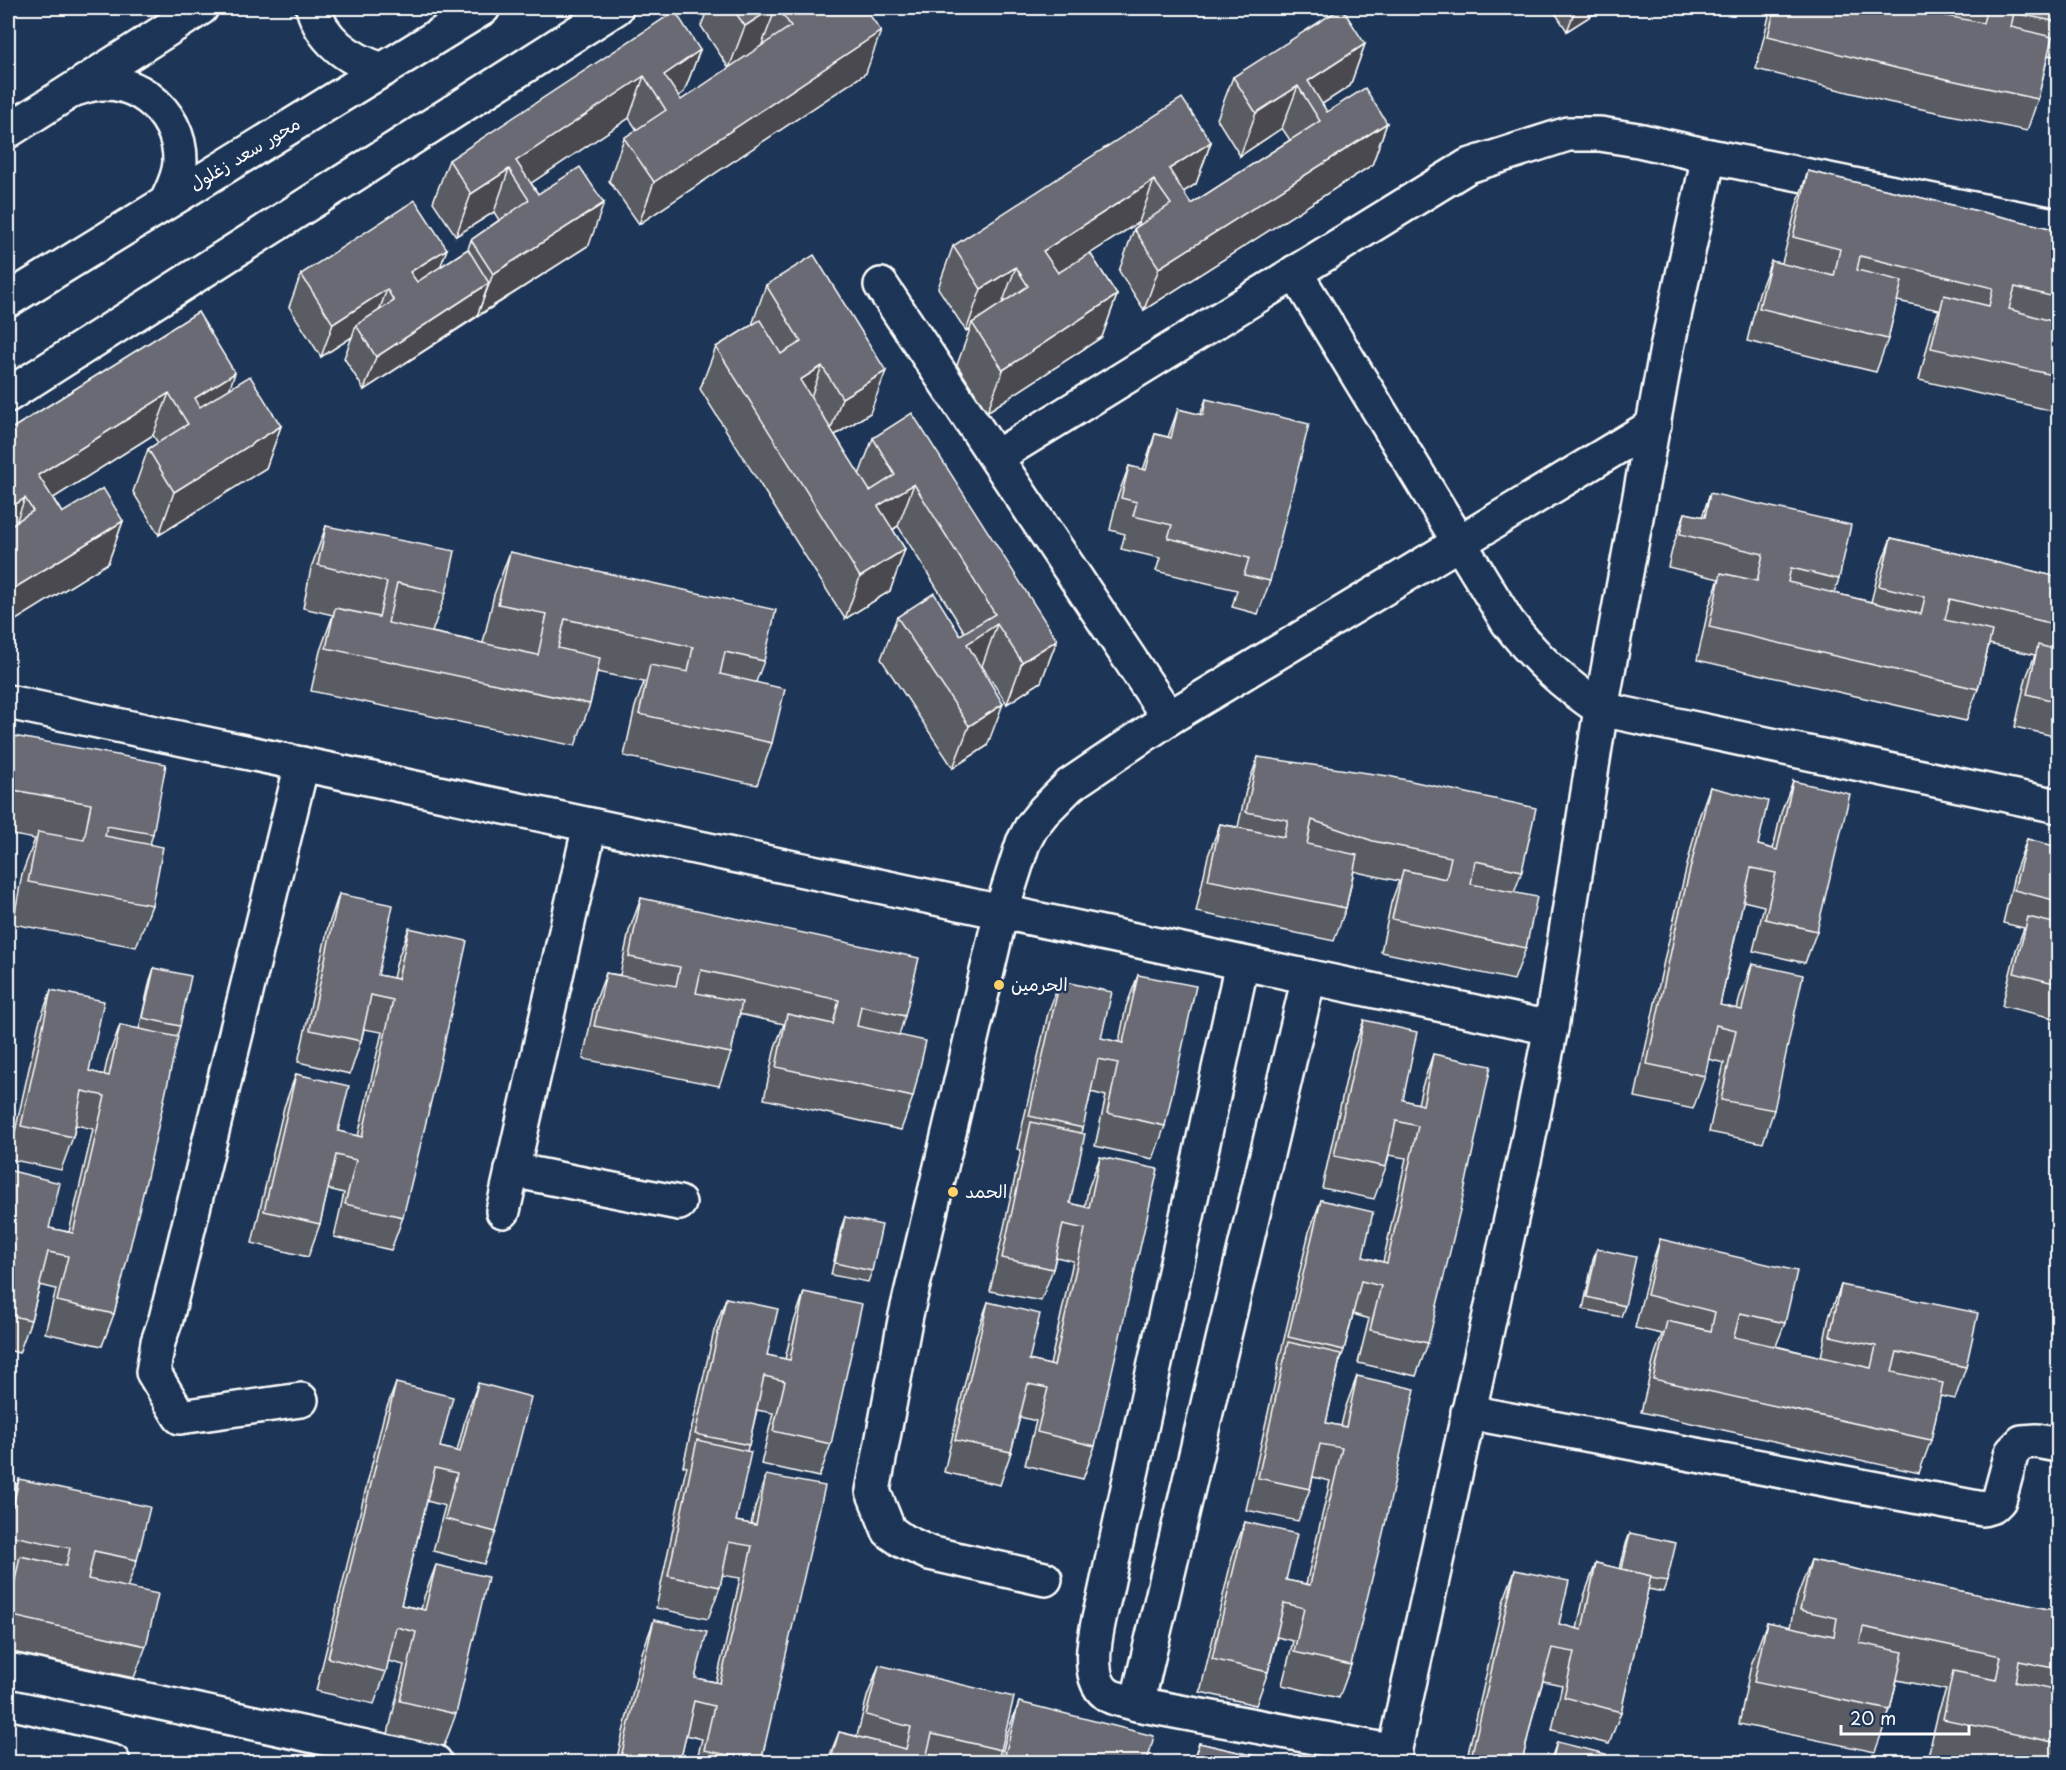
<svg xmlns="http://www.w3.org/2000/svg" width="2066" height="1770" viewBox="0 0 2066 1770" font-family="'Playpen Sans','Playpen Sans Arabic',sans-serif">
	<rect width="100%" height="100%" fill="#1d3557"/>
	<filter id="ink" filterUnits="userSpaceOnUse"><feTurbulence type="fractalNoise" baseFrequency=".0167" numOctaves="2"/><feDisplacementMap in="SourceGraphic" scale="12" xChannelSelector="R" yChannelSelector="G"/><feConvolveMatrix kernelMatrix="1 2 1 2 8 2 1 2 1" color-interpolation-filters="sRGB"/></filter>
	<g filter="url(#ink)">
		<g fill="none" stroke-linecap="round" stroke-linejoin="round">
			<g stroke="#fff" stroke-width="38">
				<g id="street">
					<path d="M1295,272L1507,621C1535,658 1562,683 1601,709L2058,806"/>
					<polyline points="881,285 1169,718"/>
					<polyline points="8,395 616,8"/>
					<polyline points="996,457 1468,166 1568,134 1600,134 1638,140 1709,156 2058,226"/>
					<polyline points="8,702 1551,1028"/>
					<path d="M1242,963L1105,1594C1099,1619 1080,1680 1110,1696C1118,1700 1129,1701 1137,1704L1395,1752"/>
					<polyline points="512,1170 679,1203"/>
					<polyline points="503,1211 590,825"/>
					<polyline points="301,1400 180,1417 153,1372 158,1342 166,1319 302,764"/>
					<polyline points="1468,1412 1983,1509 1993,1506 1999,1500 2012,1452 2022,1442 2037,1441 2058,1445"/>
					<polyline points="1045,1579 929,1553 903,1541 889,1531 873,1491 906,1315 1001,912 1023,843 1032,826 1044,811 1070,785 1169,718 1654,425"/>
					<polyline points="8,1670 435,1762"/>
					<polyline points="1137,1704 1309,977"/>
					<polyline points="1392,1762 1526,1151 1551,1028 1601,709 1667,348 1709,156"/>
				</g>
			</g>
			<g stroke="#fff" stroke-width="38">
				<g id="secondary">
					<path d="M313,8C323,42 350,60 383,70"/>
					<path d="M79,88C128,68 181,110 180,161C180,175 173,188 167,201"/>
					<polyline points="8,131 201,8"/>
					<polyline points="8,300 483,8"/>
					<polyline points="8,1738 113,1762"/>
				</g>
			</g>
			<use href="#street" stroke="#1d3557" stroke-width="33"/>
			<use href="#secondary" stroke="#1d3557" stroke-width="33"/>
		</g>
		<g fill="#5a5b63" stroke="#fff" stroke-width="1.5">
			<polygon points="708,8 865,8 866,73 639,224 609,181 624,138 637,130 629,118 531,183 538,194 589,245 364,390 344,358 352,337 321,357 289,307 301,274 447,249 440,267 468,249 471,240 499,220 494,212 456,236 433,202 449,160 700,50 684,92 678,96 681,100 729,68 701,26"/>
			<polygon points="1552,8 1603,8 1567,31"/>
			<polygon points="1772,8 1904,8 1927,12 1928,8 2058,8 2058,57 2048,55 2038,99 2027,131 1888,102 1756,69 1769,16"/>
			<polygon points="1365,44 1350,86 1322,104 1327,112 1387,123 1372,165 1144,310 1119,271 1134,229 1140,224 1139,222 1090,253 1117,295 1102,337 987,412 957,365 970,329 966,331 938,288 953,246 1211,142 1196,184 1183,192 1191,204 1290,140 1282,128 1240,156 1217,119 1233,77"/>
			<polygon points="1808,171 2058,230 2058,315 2056,322 2058,323 2058,412 1919,380 1932,328 1939,310 1897,301 1888,339 1876,372 1747,341 1759,293 1771,261 1782,263 1797,204"/>
			<polygon points="766,285 870,413 835,435 859,475 873,438 1057,640 1041,682 1007,704 982,666 981,667 987,746 953,768 881,659 897,617 960,635 965,633 898,526 893,530 905,549 890,591 845,619 700,389 716,347 752,325"/>
			<polygon points="198,312 230,389 281,426 266,468 159,535 133,492 148,449 158,443 153,435 53,498 62,513 123,521 108,563 8,625 8,431"/>
			<polygon points="1206,399 1270,581 1258,614 1232,607 1237,590 1156,571 1160,558 1121,549 1125,534 1110,530 1117,498 1129,466 1143,470 1155,434 1168,437 1178,409 1200,415"/>
			<polygon points="1710,493 1839,579 1834,593 1871,602 1879,570 1891,538 2058,577 2058,737 2015,727 2026,678 2035,655 1989,644 1978,689 1966,721 1697,660 1709,606 1719,579 1668,567 1673,546 1685,513 1702,517"/>
			<polygon points="326,526 446,593 432,632 483,643 494,595 510,552 764,661 756,682 772,743 757,785 624,756 635,707 644,682 597,672 590,704 575,746 311,691 320,651 333,615 303,608 311,568"/>
			<polygon points="8,735 153,834 150,844 152,905 136,947 13,924 22,874 35,839 8,834"/>
			<polygon points="1258,757 1522,871 1514,893 1526,948 1514,980 1381,952 1391,903 1399,881 1361,873 1354,871 1346,908 1334,941 1196,912 1208,856 1220,824 1238,827 1246,790"/>
			<polygon points="1793,781 1817,931 1805,963 1753,951 1764,906 1743,901 1720,1005 1737,1009 1740,996 1752,964 1774,1110 1763,1143 1709,1132 1724,1063 1708,1059 1705,1076 1693,1109 1635,1097 1665,956 1698,820 1710,787 1758,845 1773,849 1781,813"/>
			<polygon points="2027,839 2058,847 2058,1019 2002,1006 2016,950 2024,928 2003,923 2015,872"/>
			<polygon points="339,894 378,975 393,978 397,961 409,928 403,1217 391,1250 334,1237 344,1193 328,1189 320,1224 308,1257 252,1243 284,1107 296,1074 338,1131 358,1136 382,1032 364,1029 361,1041 350,1074 298,1062 328,927"/>
			<polygon points="641,898 905,1016 899,1035 913,1097 901,1130 764,1099 775,1047 784,1024 739,1014 731,1053 719,1086 583,1059 594,1005 606,973 620,975 629,931"/>
			<polygon points="154,968 180,1026 177,1037 114,1314 102,1346 45,1333 56,1289 40,1285 31,1320 19,1353 8,1350 8,1170 49,1228 69,1232 93,1129 76,1125 73,1137 61,1170 9,1159 39,1023 51,990 89,1071 104,1075 108,1057 120,1025 139,1029 150,980"/>
			<polygon points="1138,975 1165,1126 1153,1159 1095,1146 1106,1096 1091,1092 1081,1133 1070,1203 1085,1207 1088,1189 1100,1157 1095,1446 1083,1479 1025,1465 1036,1421 1020,1417 1011,1452 1000,1485 944,1472 976,1335 988,1302 1029,1360 1050,1365 1073,1261 1056,1257 1053,1269 1041,1301 990,1291 1021,1150 1017,1149 1048,1013 1060,981 1101,1038 1119,1042 1126,1007"/>
			<polygon points="1364,1020 1403,1100 1418,1104 1422,1087 1433,1054 1428,1343 1416,1376 1358,1363 1369,1319 1353,1314 1344,1350 1339,1364 1326,1423 1341,1426 1345,1409 1357,1376 1351,1665 1339,1698 1282,1685 1293,1641 1277,1637 1268,1672 1256,1705 1200,1692 1233,1554 1245,1522 1286,1580 1306,1584 1330,1481 1313,1477 1310,1489 1298,1521 1246,1510 1278,1369 1277,1369 1309,1232 1321,1200 1363,1257 1383,1262 1406,1158 1389,1155 1386,1167 1374,1199 1322,1188 1352,1053"/>
			<polygon points="845,1217 872,1271 868,1282 831,1275 841,1228"/>
			<polygon points="1660,1239 1785,1323 1776,1346 1821,1357 1829,1317 1841,1285 1966,1367 1955,1399 1940,1396 1931,1440 1919,1473 1641,1412 1655,1354 1662,1334 1635,1328 1649,1272"/>
			<polygon points="1597,1249 1625,1306 1621,1317 1583,1309 1593,1260"/>
			<polygon points="804,1292 831,1444 819,1477 761,1464 773,1413 757,1410 747,1451 736,1521 751,1524 755,1507 766,1475 761,1762 696,1762 702,1739 686,1735 680,1762 616,1762 642,1653 654,1620 695,1678 716,1682 725,1646 740,1578 722,1575 720,1587 708,1619 656,1608 685,1473 687,1467 683,1466 714,1331 726,1298 767,1355 785,1359 793,1325"/>
			<polygon points="396,1383 440,1447 457,1451 466,1416 478,1383 496,1532 484,1564 433,1551 445,1506 427,1501 401,1605 421,1609 424,1597 436,1565 456,1714 444,1746 388,1734 404,1665 388,1661 386,1672 374,1704 316,1691 384,1415"/>
			<polygon points="19,1479 137,1560 127,1588 146,1646 134,1678 8,1651 8,1594 15,1572 8,1570 8,1482 16,1487"/>
			<polygon points="1630,1533 1667,1581 1663,1592 1648,1589 1621,1712 1609,1744 1552,1730 1562,1685 1543,1681 1533,1715 1522,1762 1466,1762 1503,1602 1515,1570 1559,1624 1577,1629 1584,1596 1596,1563 1620,1569 1626,1544"/>
			<polygon points="1811,1560 2058,1611 2058,1762 1933,1762 1927,1761 1938,1713 1946,1690 1897,1680 1890,1710 1875,1752 1739,1724 1751,1665 1767,1622 1790,1627 1795,1602"/>
			<polygon points="879,1665 1001,1750 996,1762 827,1762 839,1732 857,1736 867,1697"/>
			<polygon points="1019,1702 1147,1762 1000,1762 1007,1734"/>
			<polygon points="1557,1742 1604,1762 1550,1762"/>
			<polygon points="1199,1743 1281,1762 1192,1762"/>
		</g>
		<g fill="#4a4a50" stroke="#fff" stroke-width="1.5">
			<polygon points="773,8 776,8 761,47 729,68 745,26"/>
			<polygon points="1576,8 1603,8 1567,31"/>
			<polygon points="881,31 866,73 639,224 654,182"/>
			<polygon points="1365,44 1350,86 1313,110 1308,81"/>
			<polygon points="700,50 684,92 664,106 664,75"/>
			<polygon points="644,76 629,118 522,189 516,161"/>
			<polygon points="1298,86 1282,128 1240,156 1256,113"/>
			<polygon points="1387,123 1372,165 1144,310 1159,268"/>
			<polygon points="1211,142 1196,184 1169,201 1169,169"/>
			<polygon points="509,169 494,212 456,236 471,194"/>
			<polygon points="1154,180 1139,222 1028,294 1043,251"/>
			<polygon points="604,203 589,245 477,316 493,274"/>
			<polygon points="447,249 435,281 399,305 410,272"/>
			<polygon points="1016,267 1000,309 972,323 970,329 966,331 981,289"/>
			<polygon points="489,283 477,316 364,390 376,357"/>
			<polygon points="387,289 375,322 356,325 352,337 321,357 333,324"/>
			<polygon points="1117,295 1102,337 987,412 1003,370"/>
			<polygon points="822,366 807,408 800,380"/>
			<polygon points="886,371 870,413 827,440 842,398"/>
			<polygon points="235,373 220,416 188,424 195,398"/>
			<polygon points="169,393 153,435 33,511 38,475"/>
			<polygon points="281,426 266,468 159,535 174,492"/>
			<polygon points="914,484 898,526 863,549 878,506"/>
			<polygon points="25,498 9,541 8,542 8,509"/>
			<polygon points="123,521 108,563 8,625 8,592"/>
			<polygon points="905,549 890,591 845,619 860,577"/>
			<polygon points="997,624 982,666 951,686 967,644"/>
			<polygon points="1057,640 1041,682 1007,704 1022,662"/>
			<polygon points="1003,704 987,746 953,768 969,726"/>
		</g>
		<g fill="#696a73" stroke="#fff" stroke-width="1.5">
			<polygon points="732,8 773,8 745,26"/>
			<polygon points="778,8 816,8 819,11 823,8 865,8 881,31 654,182 624,138 666,110 644,76 516,161 538,194 580,167 604,203 493,274 471,240 529,200 509,169 471,194 449,160 675,11 700,50 664,75 681,100 791,26"/>
			<polygon points="1341,8 1342,8 1365,44 1308,81 1327,112 1365,88 1387,123 1159,268 1134,229 1171,204 1154,180 1043,251 1058,273 1090,253 1117,295 1003,370 972,323 1028,286 1016,267 981,289 953,246 1182,98 1211,142 1169,169 1191,204 1320,121 1298,86 1256,113 1233,77"/>
			<polygon points="1775,8 1904,8 1983,23 1987,8 2058,8 2058,22 2014,13 2011,27 2052,37 2038,99 1900,69 1768,36"/>
			<polygon points="1808,171 2058,230 2058,298 2015,287 2009,309 2058,323 2058,376 1931,348 1944,295 1989,306 1993,288 1860,256 1857,270 1902,281 1888,339 1759,308 1771,261 1834,276 1840,249 1793,237"/>
			<polygon points="415,200 447,249 410,272 417,282 468,249 489,283 376,357 356,325 394,301 387,289 333,324 301,274"/>
			<polygon points="814,255 886,371 842,398 822,366 800,380 870,491 895,475 873,438 912,413 1057,640 1022,662 997,624 967,644 1003,704 969,726 897,617 934,593 960,635 995,614 914,484 878,506 905,549 860,577 716,347 760,320 781,354 801,342 766,285"/>
			<polygon points="198,312 235,373 195,398 200,407 250,376 281,426 174,492 148,449 188,424 169,393 38,475 62,513 103,488 123,521 8,592 8,527 33,511 25,498 8,509 8,431"/>
			<polygon points="1206,399 1309,424 1270,581 1244,575 1249,558 1168,538 1172,525 1133,516 1137,502 1121,498 1129,466 1146,470 1155,434 1171,438 1178,409 1203,415"/>
			<polygon points="1710,493 1851,525 1839,579 1791,568 1788,582 1921,614 1925,597 1879,586 1891,538 2058,577 2058,625 1950,599 1945,620 1992,631 1978,689 1709,627 1721,573 1757,581 1763,554 1680,534 1685,513 1705,517"/>
			<polygon points="326,526 455,551 446,593 397,583 388,623 538,655 547,614 498,604 510,552 776,610 764,661 725,652 720,674 785,689 772,743 639,714 650,665 688,672 693,647 565,619 558,648 600,658 590,704 326,648 335,608 379,617 387,582 318,565"/>
			<polygon points="2038,645 2058,650 2058,702 2027,694"/>
			<polygon points="8,735 166,764 153,834 107,826 105,836 163,847 152,905 28,882 38,832 84,840 91,804 8,789"/>
			<polygon points="1258,757 1388,776 1536,808 1522,871 1475,861 1471,884 1537,897 1526,948 1392,919 1403,870 1446,879 1451,857 1373,841 1312,820 1307,844 1357,855 1346,908 1208,880 1220,824 1284,837 1288,820 1246,812"/>
			<polygon points="1793,781 1850,794 1817,931 1765,919 1776,873 1751,868 1735,937 1720,1005 1742,1010 1752,964 1803,975 1774,1110 1721,1100 1736,1030 1716,1025 1705,1076 1647,1064 1677,923 1710,787 1768,801 1758,845 1777,850"/>
			<polygon points="2027,839 2058,847 2058,901 2014,890"/>
			<polygon points="339,894 393,905 378,975 398,979 409,928 467,941 436,1081 403,1217 345,1204 356,1160 336,1155 320,1224 264,1211 296,1074 349,1086 338,1131 362,1137 393,1000 371,995 361,1041 310,1030"/>
			<polygon points="641,898 919,958 905,1016 861,1006 857,1026 926,1041 913,1097 776,1067 787,1014 833,1024 839,1000 701,970 696,993 742,1002 731,1053 594,1026 606,973 676,986 680,967 629,957"/>
			<polygon points="2028,917 2058,924 2058,984 2014,973"/>
			<polygon points="154,968 191,976 180,1026 143,1018"/>
			<polygon points="1138,975 1196,986 1165,1126 1107,1113 1118,1063 1098,1059 1083,1128 1029,1116 1060,981 1112,992 1101,1038 1123,1043"/>
			<polygon points="51,990 104,1001 89,1071 109,1076 120,1025 178,1037 147,1177 114,1314 57,1301 68,1256 48,1252 31,1320 8,1315 8,1170 60,1183 49,1228 73,1233 105,1096 82,1091 73,1137 21,1126"/>
			<polygon points="1364,1020 1417,1032 1403,1100 1423,1105 1433,1054 1491,1066 1461,1206 1428,1343 1370,1330 1381,1286 1361,1281 1344,1350 1288,1337 1321,1200 1373,1212 1363,1257 1387,1263 1418,1126 1396,1121 1386,1167 1334,1156"/>
			<polygon points="1031,1122 1085,1134 1070,1203 1089,1208 1100,1157 1158,1169 1095,1446 1037,1432 1048,1388 1028,1384 1011,1452 955,1440 988,1302 1040,1314 1029,1360 1054,1366 1085,1229 1063,1224 1053,1269 1002,1258"/>
			<polygon points="845,1217 882,1225 872,1271 835,1263"/>
			<polygon points="1660,1239 1797,1271 1785,1323 1740,1313 1734,1337 1871,1368 1876,1346 1830,1336 1841,1285 1978,1313 1966,1367 1897,1352 1892,1372 1943,1383 1931,1440 1653,1379 1667,1321 1711,1331 1715,1312 1647,1295"/>
			<polygon points="1597,1249 1636,1257 1625,1306 1587,1297"/>
			<polygon points="804,1292 862,1304 831,1444 773,1431 785,1381 764,1376 749,1445 695,1434 726,1298 778,1309 767,1355 790,1360"/>
			<polygon points="1288,1342 1341,1354 1326,1423 1346,1427 1357,1376 1415,1389 1384,1529 1351,1665 1294,1652 1304,1608 1284,1603 1268,1672 1212,1659 1245,1522 1297,1534 1286,1580 1310,1585 1342,1448 1320,1444 1310,1489 1258,1478"/>
			<polygon points="396,1383 453,1397 440,1447 460,1452 478,1383 531,1397 496,1532 445,1519 457,1473 435,1468 401,1605 425,1610 436,1565 488,1577 456,1714 400,1701 416,1632 396,1627 386,1672 328,1658"/>
			<polygon points="697,1440 751,1452 736,1521 756,1525 766,1475 825,1486 761,1762 704,1750 714,1706 694,1701 680,1762 644,1762 621,1757 654,1620 707,1632 695,1678 720,1683 737,1613 752,1546 729,1542 720,1587 668,1576"/>
			<polygon points="19,1479 150,1507 137,1560 94,1551 88,1579 158,1594 146,1646 8,1615 20,1556 66,1566 70,1548 8,1535 8,1482 17,1484 13,1507"/>
			<polygon points="1630,1533 1676,1543 1667,1581 1650,1578 1651,1576 1622,1569"/>
			<polygon points="1811,1560 2058,1611 2058,1669 2019,1661 2015,1682 2058,1691 2058,1743 1943,1719 1953,1671 1996,1680 2001,1656 1863,1627 1860,1643 1903,1652 1890,1710 1754,1682 1767,1622 1834,1636 1837,1618 1800,1610"/>
			<polygon points="1596,1563 1651,1576 1621,1712 1564,1697 1574,1652 1552,1648 1533,1715 1522,1762 1470,1762 1515,1570 1569,1581 1559,1624 1582,1630"/>
			<polygon points="879,1665 1014,1697 1001,1750 932,1734 927,1754 963,1762 830,1762 839,1732 906,1749 911,1727 866,1715"/>
			<polygon points="1019,1702 1154,1736 1147,1762 1035,1762 1005,1755"/>
			<polygon points="1557,1742 1606,1754 1604,1762 1552,1762"/>
			<polygon points="1199,1743 1281,1762 1195,1762"/>
		</g>
	</g>
	<g fill="#ffd166" stroke="#1d3557" stroke-width="2">
		<circle cx="999" cy="985" r="6"/>
		<circle cx="953" cy="1192" r="6"/>
	</g>
	<g text-anchor="middle" stroke-width="5" stroke-linejoin="round" paint-order="stroke">
		<g font-size="18" fill="#fff" stroke="#1d3557">
			<text transform="translate(245 154) rotate(-31)" y="6">محور سعد زغلول</text>
		</g>
		<g font-size="18" fill="#fff" stroke="#1d3557" text-anchor="start">
			<text x="1011" y="991">الحرمين</text>
			<text x="965" y="1198">الحمد</text>
		</g>
	</g>
	<rect width="2066" height="1770" fill="none" stroke="#1d3557" stroke-width="30"/>
	<rect x="15" y="15" width="2036" height="1740" fill="none" stroke="#fff" stroke-width="2" filter="url(#ink)"/>
	<path d="M1841 1725v9h128v-9" fill="none" stroke="#ffffff" stroke-width="3"/>
	<text x="1850" y="1725" font-size="18" fill="#ffffff" stroke="#1d3557" stroke-width="4.5" paint-order="stroke">20 m</text>
</svg>
